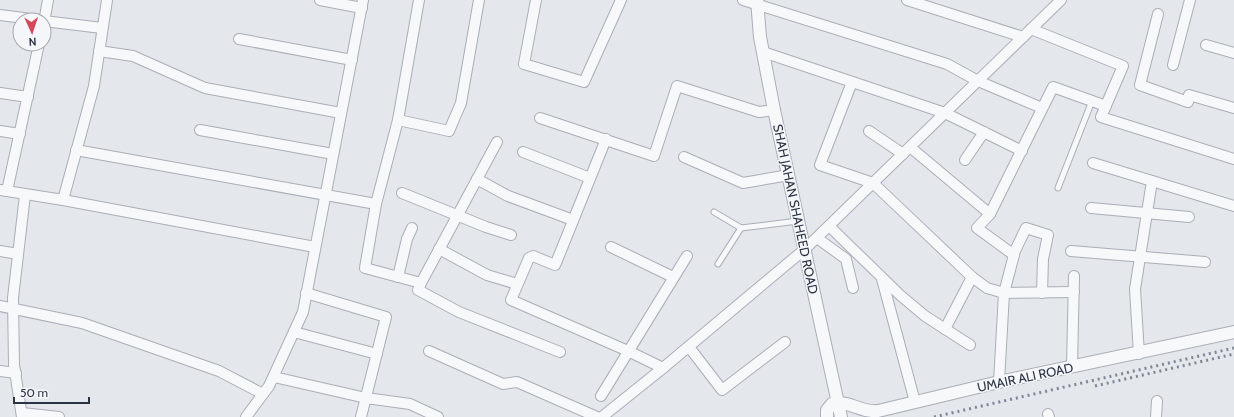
<svg xmlns="http://www.w3.org/2000/svg" width="1234" height="417" viewBox="0 0 1234 417" font-family="Cabin,sans-serif">
	<rect width="100%" height="100%" fill="#e4e7ec"/>
	<g fill="none" stroke-linecap="round" stroke-linejoin="round">
		<g stroke="#a9aeb7" stroke-width="7">
			<g id="service">
				<polyline points="1058,188 1092,101"/>
				<polyline points="714,212 741,228 798,221"/>
				<polyline points="718,264 741,228"/>
			</g>
		</g>
		<g stroke="#a9aeb7" stroke-width="12">
			<g id="minor">
				<polyline points="320,0 362,8"/>
				<polyline points="419,0 398,120 376,204 365,268 421,283 497,142"/>
				<polyline points="536,0 524,64 584,82 621,0"/>
				<polyline points="743,0 947,64 978,81 1042,108"/>
				<polyline points="907,0 1023,37"/>
				<polyline points="1158,14 1140,85 1188,102 1189,95 1234,108"/>
				<polyline points="0,15 39,20"/>
				<polyline points="44,21 102,28"/>
				<polyline points="44,22 48,0"/>
				<polyline points="1031,29 1123,66 1101,117 1234,159"/>
				<polyline points="239,39 352,60"/>
				<polyline points="1206,45 1234,53"/>
				<polyline points="99,51 133,56 205,88 341,113"/>
				<polyline points="763,52 945,113 1022,151"/>
				<polyline points="1173,65 1190,0"/>
				<polyline points="852,82 820,165 873,183 972,277 987,288 1004,293 1074,292"/>
				<polyline points="0,93 28,97"/>
				<polyline points="540,118 654,156 677,86 759,112 774,110"/>
				<polyline points="398,120 449,131 461,103 479,0"/>
				<polyline points="200,130 333,154"/>
				<polyline points="0,131 20,134"/>
				<polyline points="869,131 903,154"/>
				<polyline points="606,139 556,263 555,265 533,256 529,258 511,300 628,351 663,368"/>
				<polyline points="910,147 990,214"/>
				<polyline points="76,150 376,204"/>
				<polyline points="523,152 590,178"/>
				<polyline points="684,157 743,183 789,175"/>
				<polyline points="965,160 984,132"/>
				<polyline points="1093,163 1234,206"/>
				<polyline points="477,179 508,196 573,220"/>
				<polyline points="0,190 63,200 315,247"/>
				<polyline points="7,191 39,44"/>
				<polyline points="402,193 486,227 511,235"/>
				<polyline points="63,200 94,86 107,0"/>
				<polyline points="1091,208 1189,217"/>
				<polyline points="829,226 900,295 925,316 970,345"/>
				<polyline points="817,238 846,259 853,288"/>
				<polyline points="611,247 673,277"/>
				<polyline points="439,249 487,275 517,284"/>
				<polyline points="0,251 18,254"/>
				<polyline points="1071,251 1205,262"/>
				<polyline points="1014,255 977,228 990,214 1053,87 1106,106"/>
				<polyline points="398,277 407,239 412,228"/>
				<polyline points="882,279 915,402"/>
				<polyline points="421,283 418,290 459,312 560,352"/>
				<polyline points="306,293 386,317 361,417"/>
				<polyline points="0,306 82,323 219,371 263,394"/>
				<polyline points="945,329 972,277"/>
				<polyline points="294,332 377,354"/>
				<polyline points="689,347 722,390 785,342"/>
				<polyline points="429,351 503,384 517,382 597,417"/>
				<polyline points="1139,354 1135,289 1152,181"/>
				<polyline points="1072,366 1074,276"/>
				<polyline points="0,371 16,373"/>
				<polyline points="274,377 366,398 410,404 438,417"/>
				<polyline points="999,382 1004,293 1015,251 1026,228 1048,235 1043,259 1042,293"/>
				<polyline points="601,396 687,256"/>
				<polyline points="22,413 59,417"/>
				<polyline points="1048,414 1049,417"/>
				<polyline points="22,417 14,365 13,298 25,195"/>
				<polyline points="246,417 269,386 303,312 363,0"/>
				<polyline points="602,417 663,368 805,249 1061,0"/>
				<polyline points="1156,417 1157,401"/>
			</g>
		</g>
		<g stroke="#a9aeb7" stroke-width="14">
			<g id="tertiary">
				<polyline points="757,0 760,37 774,110 841,417"/>
				<path d="M827,417V410L832,404C852,400 859,413 878,411L999,382L1234,332"/>
			</g>
		</g>
		<use href="#service" stroke="#f7f8fa" stroke-width="5"/>
		<use href="#minor" stroke="#f7f8fa" stroke-width="10"/>
		<use href="#tertiary" stroke="#f7f8fa" stroke-width="12"/>
		<g stroke="#7d8696" stroke-width="3" stroke-dasharray="2 4" stroke-linecap="butt">
			<polyline points="1095,386 1234,354"/>
			<polyline points="934,417 1234,348"/>
		</g>
	</g>
	<g text-anchor="middle" stroke-width="3" stroke-linejoin="round" paint-order="stroke">
		<g font-size="13" fill="#2b3445" stroke="#f4f6f9">
			<text transform="translate(796 209) rotate(78)" y="5">SHAH JAHAN SHAHEED ROAD</text>
			<text transform="translate(1025 377) rotate(-12)" y="5">UMAIR ALI ROAD</text>
		</g>
	</g>
	<g transform="translate(32 32) rotate(177)"><circle r="19" fill="#f4f6f9" stroke="#a4a8b1"/>
	<path d="M0-3L7 15L0 10L-7 15Z" fill="#d1495b"/>
	<text y="-6" font-size="11" font-weight="bold" text-anchor="middle" fill="#2b3445">N</text>
	</g>
	<path d="M14 397v6h75v-6" fill="none" stroke="#2b3445" stroke-width="2"/>
	<text x="20" y="397" font-size="12" fill="#2b3445" stroke="#f4f6f9" stroke-width="3" paint-order="stroke">50 m</text>
</svg>
